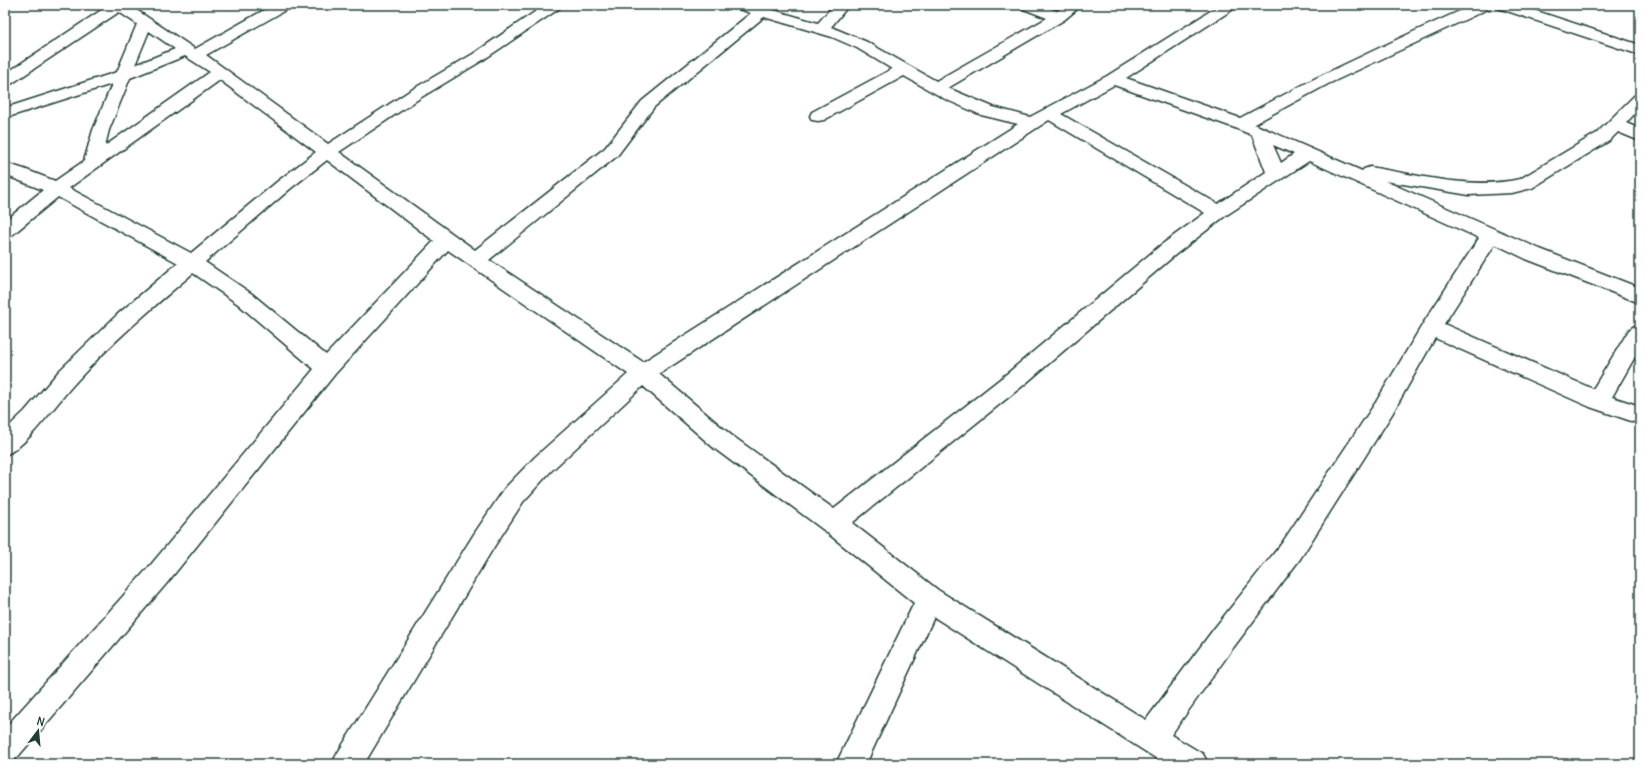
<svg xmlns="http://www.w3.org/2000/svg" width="1645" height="769" viewBox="0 0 1645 769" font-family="Delius,sans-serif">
	<rect width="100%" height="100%" fill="#fff"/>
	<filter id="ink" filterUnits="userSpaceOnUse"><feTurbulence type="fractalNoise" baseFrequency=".025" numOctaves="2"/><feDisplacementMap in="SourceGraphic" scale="8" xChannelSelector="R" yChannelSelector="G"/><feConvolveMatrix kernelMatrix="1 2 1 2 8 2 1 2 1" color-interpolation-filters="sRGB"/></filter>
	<g filter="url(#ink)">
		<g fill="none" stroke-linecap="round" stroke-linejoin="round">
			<g stroke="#1f3d34" stroke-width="3">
				<g id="minor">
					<path d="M109,5H129L195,49L273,5H291L289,8L206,55L328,144L408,92L473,54L545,5H562L560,8L483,60L420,98L339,152L475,250L605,148L642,101L751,13L736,8L734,5H756L818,23L834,5H849L831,27L867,42L936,81L1047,18L1021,8L1019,5H1040L1057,11L1066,5H1082L1064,20L948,88L993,107L1030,117L1107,76L1220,5H1237L1235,8L1126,78L1240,118L1316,78L1415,31L1473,5H1492L1490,8L1328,84L1254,124L1362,171L1364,169L1370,167C1419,175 1471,190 1520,179L1597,133L1634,96L1640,94V108L1626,123L1640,129V141L1618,132L1609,141L1532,188L1512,193L1469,195L1385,181L1540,249L1640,288V303L1526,259L1495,244L1444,324L1593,389L1629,330L1633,327L1640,324V348L1612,397L1640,406V424L1590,407L1435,338L1392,414L1300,559L1233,648L1171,735L1203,754L1208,764H1165L934,617L866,764H836L914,603L825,531L715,449L643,386L551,471L523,502L492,550L364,764H332L337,754L474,534L505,488L535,457L628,374L448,250L335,374L167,583L15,760L5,764V728L149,567L314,369L238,304L193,273C152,308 111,343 75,383C58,401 27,447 5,455V430L25,411L59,371L118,314L178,263L58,197L12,235L5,237V221L43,190L5,175V163L24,169L55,181L84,161L93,130L112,84L5,118V108L117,72L137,24L119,12L11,84L5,86V74ZM764,17L832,37L857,48L892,69L812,112L810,116L812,120L818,121L824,120L904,76L945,99L981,115L1018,124L643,362L489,260L617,156L654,107ZM149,31L175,49L135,65ZM185,56L210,72L105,146L109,130L130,78ZM220,80L316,152L278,181L191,253L69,188ZM1114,85L1235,128L1252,135L1266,172L1218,204L1061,114ZM1049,120L1205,213L1161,245L1009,372L834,509L731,435L659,374ZM1273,145L1294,154L1281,163ZM327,160L434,241L326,355L252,294L205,262L290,189ZM1309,161L1479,238L1424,322L1376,402L1282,543L1213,630L1146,720L938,590L852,523L1025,384L1175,255L1225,216Z"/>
					<polygon points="1496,5 1518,5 1640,45 1640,55 1498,8"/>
				</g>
			</g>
			<use href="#minor" fill="#fff" fill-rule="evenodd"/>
		</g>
	</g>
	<rect width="1645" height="769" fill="none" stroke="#fff" stroke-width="20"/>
	<rect x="10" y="10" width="1625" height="749" fill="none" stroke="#1f3d34" stroke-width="1.5" filter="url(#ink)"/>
	<g transform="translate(38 731) rotate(16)" stroke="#ffffff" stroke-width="3" paint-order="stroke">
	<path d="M0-3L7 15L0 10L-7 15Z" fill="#1f3d34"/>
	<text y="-6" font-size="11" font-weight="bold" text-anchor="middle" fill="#1f3d34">N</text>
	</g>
</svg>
